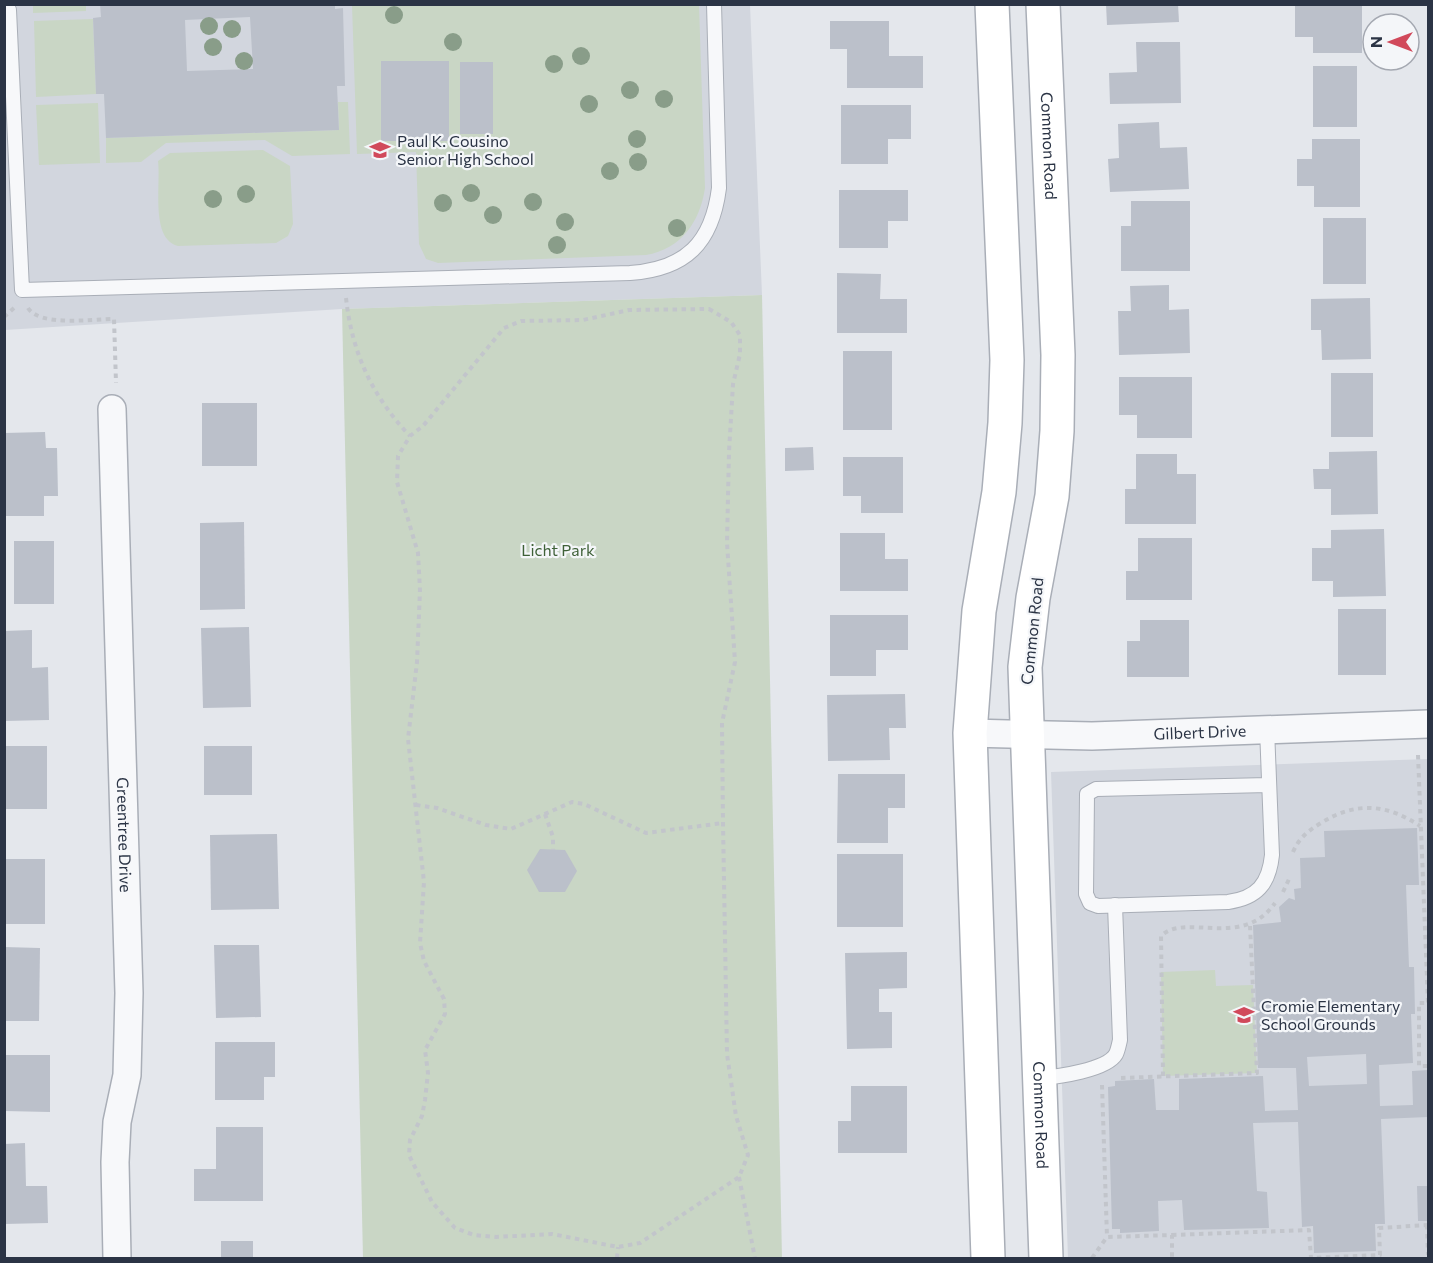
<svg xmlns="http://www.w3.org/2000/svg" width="1433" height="1263" viewBox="0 0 1433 1263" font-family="Commissioner,sans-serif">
	<rect width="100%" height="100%" fill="#e4e7ec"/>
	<g fill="#d2d6de">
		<polygon points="5,5 750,5 762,295 342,309 5,330"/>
		<polygon points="1428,759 1428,1258 1068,1258 1051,772"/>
	</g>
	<g fill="#c9d6c5">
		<polygon points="33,5 86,5 86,11 33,13"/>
		<path d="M352,5H699L705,188C700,222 681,249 646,255L438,263L426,259L419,244L416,152L357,154Z"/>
		<polygon points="93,19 96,94 36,97 34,21"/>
		<polygon points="338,102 348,102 350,154 292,156 265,140 166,143 141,162 106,163 106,138 339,130"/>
		<polygon points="98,103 100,163 39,165 36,105"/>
		<path d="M263,150L290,166L293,224L288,236L276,243L178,246C150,239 161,185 158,161L170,153Z"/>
		<polygon points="762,295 782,1258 363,1258 342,309"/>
		<polygon points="1215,970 1216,986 1253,985 1257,1073 1163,1076 1161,972"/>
	</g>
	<g fill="#bbc0ca" fill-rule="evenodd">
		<path d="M100,4H335V9L343,8L345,86H337L339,130L106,138L104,94H96L93,18L101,17ZM250,17L253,69L187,71L185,20Z"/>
		<polygon points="1106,4 1178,4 1179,22 1107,25"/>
		<polygon points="1295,4 1362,4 1362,53 1313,53 1313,37 1295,37"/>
		<polygon points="830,21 889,21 889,56 923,56 923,88 847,88 847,49 830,49"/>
		<polygon points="1136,42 1180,42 1181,103 1110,104 1109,73 1137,72"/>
		<rect x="381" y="61" width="68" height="80"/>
		<rect x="460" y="62" width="33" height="72"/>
		<rect x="1313" y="66" width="44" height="61"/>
		<polygon points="841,105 911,105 911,139 888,139 888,164 841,164"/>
		<polygon points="1159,122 1160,148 1187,147 1189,189 1110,192 1108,159 1119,158 1118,124"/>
		<polygon points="1312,139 1360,139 1360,207 1314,207 1314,186 1297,186 1297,159 1312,159"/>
		<polygon points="839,190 908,190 908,221 888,221 888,248 839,248"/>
		<polygon points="1131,201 1190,201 1190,271 1121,271 1121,226 1131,226"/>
		<rect x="1323" y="218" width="43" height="66"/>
		<polygon points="837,273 881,274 880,299 907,299 907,333 837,333"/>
		<polygon points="1169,285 1169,310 1189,309 1190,353 1119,355 1118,311 1131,311 1130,286"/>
		<polygon points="1370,298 1371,359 1322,360 1321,330 1311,330 1311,299"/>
		<rect x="843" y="351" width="49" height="79"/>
		<rect x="1331" y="373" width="42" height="64"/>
		<polygon points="1119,377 1192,377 1192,438 1137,438 1137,415 1119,415"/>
		<rect x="202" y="403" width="55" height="63"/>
		<polygon points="45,432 46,448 57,448 58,496 44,496 44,516 4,516 4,433"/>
		<polygon points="813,447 814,470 785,471 785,448"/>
		<polygon points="1377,451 1378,514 1331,515 1331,489 1314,489 1313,469 1329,469 1329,452"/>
		<polygon points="1136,454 1177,454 1177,474 1196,474 1196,524 1125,524 1125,489 1136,489"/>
		<polygon points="843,457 903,457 903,513 861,513 861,496 843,496"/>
		<polygon points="244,522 245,609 200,610 200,523"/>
		<polygon points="1384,529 1386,596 1333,597 1333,581 1312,581 1312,548 1331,548 1331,530"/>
		<polygon points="840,533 885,533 885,559 908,559 908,591 840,591"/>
		<polygon points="1138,538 1192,538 1192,600 1126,600 1126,571 1138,571"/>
		<rect x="14" y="541" width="40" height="63"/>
		<rect x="1338" y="609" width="48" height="66"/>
		<polygon points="830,615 908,615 908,650 876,650 876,676 830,676"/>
		<polygon points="1140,620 1189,620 1189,677 1127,677 1127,641 1140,641"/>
		<polygon points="249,627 251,707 203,708 201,628"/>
		<polygon points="32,630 32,668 48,667 49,720 4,721 4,631"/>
		<polygon points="905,694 906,728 889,728 890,760 828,761 827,695"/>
		<rect x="4" y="746" width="43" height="63"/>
		<rect x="204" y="746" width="48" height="49"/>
		<polygon points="838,774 905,774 905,808 888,808 888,843 837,843"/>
		<path d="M1417,828L1419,885H1406L1409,967H1414L1415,1014H1411L1413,1063L1379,1065L1380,1106L1413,1105L1412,1071L1428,1070V1117L1381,1119L1385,1224H1375L1376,1251L1314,1253L1313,1226L1302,1227L1298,1122L1253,1123L1257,1191L1267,1192L1269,1228L1184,1230L1182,1200L1158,1201L1159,1231L1120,1233V1229H1112L1108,1087L1115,1086V1081L1154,1079L1156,1110H1179V1079L1263,1076L1265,1111L1298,1110L1296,1068H1258L1253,925L1281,922L1279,907L1289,898L1295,900L1294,889L1301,888L1300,858L1325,857L1324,831ZM1366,1054L1367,1084L1309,1086L1307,1057Z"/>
		<polygon points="277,834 279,909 211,910 210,835"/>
		<polygon points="540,849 565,850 577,871 565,892 539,892 527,870"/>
		<rect x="837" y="854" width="66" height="73"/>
		<rect x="4" y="859" width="41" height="65"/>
		<polygon points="214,945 259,945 261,1017 216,1018"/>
		<polygon points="4,947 40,948 39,1021 4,1021"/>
		<polygon points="907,952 907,988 879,989 879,1012 892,1012 892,1048 847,1049 845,953"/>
		<polygon points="215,1042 275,1042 275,1077 264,1077 264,1100 215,1100"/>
		<polygon points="4,1055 50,1055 50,1112 4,1111"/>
		<polygon points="851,1086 907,1086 907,1153 838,1153 838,1121 851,1121"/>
		<polygon points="216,1127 263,1127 263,1201 194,1201 194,1169 216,1169"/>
		<polygon points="25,1143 26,1186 47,1186 48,1223 4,1224 4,1144"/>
		<polygon points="1417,1186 1428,1186 1428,1221 1418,1221"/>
		<rect x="221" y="1241" width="32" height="17"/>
	</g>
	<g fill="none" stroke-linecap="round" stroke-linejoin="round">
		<g stroke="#a9aeb7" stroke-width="16">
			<g id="lane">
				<path d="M6,4L9,10L22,290L630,273C686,269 712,243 719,188L714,4"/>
				<path d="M1267,729L1272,855C1269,884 1257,898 1228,902L1098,906L1090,903L1086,894L1087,794L1096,789L1268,785"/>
				<path d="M1040,1078C1057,1077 1107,1070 1116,1054C1118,1050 1119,1044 1120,1040L1115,905"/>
			</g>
		</g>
		<g stroke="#a9aeb7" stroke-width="30">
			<g id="street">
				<path id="s1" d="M112,409L129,993L127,1075L117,1122L115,1162L117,1258"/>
				<path id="s2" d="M970,733L1092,736L1428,724"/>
			</g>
		</g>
		<g stroke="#a9aeb7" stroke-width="36">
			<g id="secondary">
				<path id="s3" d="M1043,4L1058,355L1057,431L1052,496L1033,598L1025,667L1046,1258"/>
				<polyline points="988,1258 970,733 979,611 999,492 1005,423 1007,360 992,4"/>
			</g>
		</g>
		<g stroke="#c2c5cb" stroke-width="4" stroke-dasharray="4.5 4.5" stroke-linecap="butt">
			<path d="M346,298C352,353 372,396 410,436"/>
			<path d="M28,308C40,327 92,319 114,319L116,383"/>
			<polygon points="709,309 731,322 740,335 740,354 733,384 729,452 727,543 735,662 722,723 723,823 727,1054 736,1116 748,1155 739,1177 640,1243 618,1247 552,1234 496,1237 474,1235 455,1228 432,1202 409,1155 410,1140 422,1116 425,1100 428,1073 425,1050 445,1014 444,999 424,961 420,943 424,882 408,739 417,662 420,590 418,553 397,482 398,456 410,436 423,426 504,328 521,321 583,320 629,310"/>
			<polyline points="4,317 15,307"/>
			<polyline points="1418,755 1428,1003 1419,1003 1419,1066 1428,1066"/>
			<polyline points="416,805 437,808 486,825 511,829 572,802 584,804 646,833 723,823"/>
			<polyline points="545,814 553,837 553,850"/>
			<path d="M1293,852C1299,838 1308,831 1321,823C1356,801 1387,804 1420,826"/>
			<polyline points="1283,892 1290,877"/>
			<path d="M1163,1076L1161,936C1185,912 1242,950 1275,903"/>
			<polyline points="1121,1078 1257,1073 1250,926"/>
			<polyline points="1102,1085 1107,1237"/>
			<polyline points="739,1177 755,1258"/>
			<polyline points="1427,1225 1428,1255"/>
			<polyline points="1172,1235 1309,1230 1311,1258 1380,1255 1379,1228 1428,1225"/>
			<polyline points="617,1258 618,1247"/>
			<polyline points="1092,1258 1107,1237 1172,1235 1172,1258"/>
		</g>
		<use href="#lane" stroke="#f7f8fa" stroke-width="14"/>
		<use href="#street" stroke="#f7f8fa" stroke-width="27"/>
		<use href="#secondary" stroke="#fff" stroke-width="33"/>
	</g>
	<g fill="#899d89">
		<circle cx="394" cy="15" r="9"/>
		<circle cx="209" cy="26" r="9"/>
		<circle cx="232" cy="29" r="9"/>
		<circle cx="453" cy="42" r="9"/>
		<circle cx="213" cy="47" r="9"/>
		<circle cx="581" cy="56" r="9"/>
		<circle cx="244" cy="61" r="9"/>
		<circle cx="554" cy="64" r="9"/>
		<circle cx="630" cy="90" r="9"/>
		<circle cx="664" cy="99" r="9"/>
		<circle cx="589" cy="104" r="9"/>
		<circle cx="637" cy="139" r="9"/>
		<circle cx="638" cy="162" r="9"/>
		<circle cx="610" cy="171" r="9"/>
		<circle cx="471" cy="193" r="9"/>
		<circle cx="246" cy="194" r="9"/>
		<circle cx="213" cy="199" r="9"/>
		<circle cx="533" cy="202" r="9"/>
		<circle cx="443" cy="203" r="9"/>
		<circle cx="493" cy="215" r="9"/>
		<circle cx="565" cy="222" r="9"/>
		<circle cx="677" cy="228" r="9"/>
		<circle cx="557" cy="245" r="9"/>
	</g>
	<defs>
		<g id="school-bare" transform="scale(1.62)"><path d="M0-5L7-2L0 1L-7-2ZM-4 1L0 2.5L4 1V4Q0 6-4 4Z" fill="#d1495b" stroke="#f4f6f9" stroke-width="2.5" paint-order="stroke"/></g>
	</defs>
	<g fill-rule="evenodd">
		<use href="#school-bare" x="380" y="150"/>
		<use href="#school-bare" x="1244" y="1015"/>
	</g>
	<g text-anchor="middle" stroke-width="4.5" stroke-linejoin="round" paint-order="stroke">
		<g font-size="16" fill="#2b3445" stroke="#f4f6f9" text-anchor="start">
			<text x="397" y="147">Paul K. Cousino<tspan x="397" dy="18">Senior High School</tspan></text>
			<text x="1261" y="1012">Cromie Elementary<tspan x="1261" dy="18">School Grounds</tspan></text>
		</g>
		<g font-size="16" fill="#2b3445" stroke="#f4f6f9">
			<text dy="6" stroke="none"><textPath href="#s3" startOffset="142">Common Road</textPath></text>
			<text transform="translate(1032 631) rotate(-84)" y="6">Common Road</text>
			<text dy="6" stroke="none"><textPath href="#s2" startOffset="230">Gilbert Drive</textPath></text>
			<text dy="6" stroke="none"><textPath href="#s1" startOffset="426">Greentree Drive</textPath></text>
			<text dy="6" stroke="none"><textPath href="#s3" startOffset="1114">Common Road</textPath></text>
		</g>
		<g font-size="16" fill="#3f6138" stroke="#f4f6f9">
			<text x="558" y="556">Licht Park</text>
		</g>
	</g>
	<rect width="1433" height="1263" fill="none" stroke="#2b3445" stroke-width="12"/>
	<g transform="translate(1391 42) rotate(270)"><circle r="28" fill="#f4f6f9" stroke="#a4a8b1" stroke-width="1.5"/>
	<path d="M0-4.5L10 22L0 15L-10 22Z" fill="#d1495b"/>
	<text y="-9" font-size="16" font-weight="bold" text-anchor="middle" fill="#2b3445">N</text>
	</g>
</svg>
